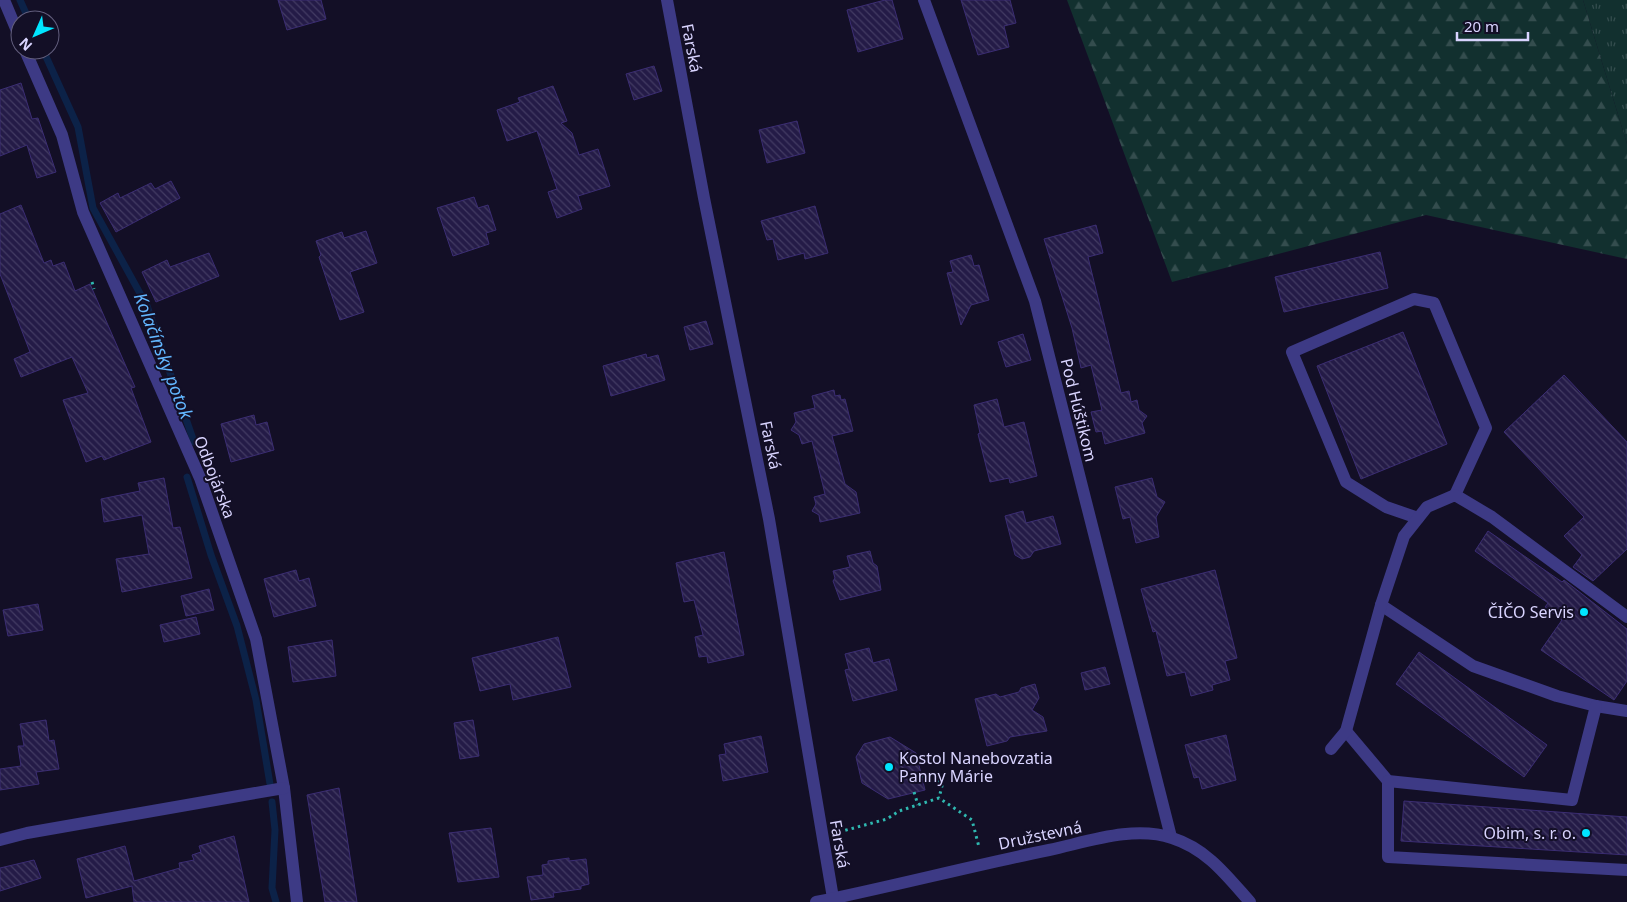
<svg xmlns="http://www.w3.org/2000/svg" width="1627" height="902" viewBox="0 0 1627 902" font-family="'Noto Sans',sans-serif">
	<defs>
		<pattern id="grass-tufts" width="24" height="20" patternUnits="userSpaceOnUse" patternTransform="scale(1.25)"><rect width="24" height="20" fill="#12302f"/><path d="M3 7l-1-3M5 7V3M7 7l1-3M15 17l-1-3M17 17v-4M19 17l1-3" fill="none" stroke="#344d4e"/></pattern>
		<pattern id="forest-firs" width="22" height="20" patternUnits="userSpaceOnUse" patternTransform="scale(1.25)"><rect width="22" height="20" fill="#12302f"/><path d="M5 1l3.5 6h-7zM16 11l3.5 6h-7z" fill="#344d4e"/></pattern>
		<pattern id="building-back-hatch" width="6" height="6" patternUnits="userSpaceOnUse" patternTransform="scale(1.25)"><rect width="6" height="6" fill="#241b47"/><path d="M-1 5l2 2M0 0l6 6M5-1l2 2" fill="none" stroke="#433b63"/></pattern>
	</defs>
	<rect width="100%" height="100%" fill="#130f26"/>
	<polygon fill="url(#grass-tufts)" points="1583,0 1627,0 1627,144"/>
	<polygon fill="url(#forest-firs)" points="1067,0 1583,0 1627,144 1627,259 1426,215 1172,282"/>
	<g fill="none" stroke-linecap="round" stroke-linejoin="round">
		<g stroke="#0c2248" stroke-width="7">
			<polyline points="20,0 29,20"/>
			<polyline points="43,50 78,127 93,208 147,306 194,442"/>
			<polyline points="187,477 211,555 237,626 256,700 270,784"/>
			<polyline points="272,802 275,830 272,888 276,902"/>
		</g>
	</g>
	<g fill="url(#building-back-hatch)" stroke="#3b2d73">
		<polygon points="278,0 321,0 326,19 287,30"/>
		<polygon points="885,0 892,0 903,39 858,52 847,10"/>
		<polygon points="961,0 1010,0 1016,23 1004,26 1009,47 978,55"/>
		<polygon points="654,66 662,91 634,100 626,74"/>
		<polygon points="21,83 32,119 38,118 56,172 37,178 27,145 0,156 0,90"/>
		<polygon points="553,86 567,121 561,123 572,133 579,155 598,149 610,186 578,196 582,209 557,218 548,192 557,189 537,131 507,141 497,110 520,102 518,98"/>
		<polygon points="797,121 805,153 767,163 759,130"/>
		<polygon points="171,181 180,198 116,232 100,203 118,193 120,198 151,183 155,189"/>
		<polygon points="474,197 478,208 488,205 496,230 486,233 489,244 453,256 437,208"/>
		<polygon points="21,205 44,263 51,260 53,266 64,262 75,291 90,284 135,387 131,388 151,442 104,460 102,456 86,462 63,400 88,393 72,357 21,377 14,359 30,352 0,274 0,214"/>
		<polygon points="815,206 828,253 805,259 804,253 778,260 773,239 767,240 761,221"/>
		<polygon points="1096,225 1103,253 1088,257 1121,393 1129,391 1131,402 1137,400 1139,410 1147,416 1142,423 1145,433 1105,444 1102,431 1096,432 1091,412 1102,410 1091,365 1081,368 1072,328 1044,239"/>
		<polygon points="366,231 377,263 350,272 364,312 340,320 319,257 321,255 316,241 342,232 344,238"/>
		<polygon points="1380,252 1388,288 1284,312 1275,277"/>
		<polygon points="209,253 219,276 156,302 142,272 167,260 170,267"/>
		<polygon points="971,255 974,266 979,265 989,300 971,305 961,325 947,273 953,272 950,261"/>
		<polygon points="706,321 713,344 690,350 684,327"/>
		<polygon points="1403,332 1447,444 1361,479 1317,366"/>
		<polygon points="1023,334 1031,360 1006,367 998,342"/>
		<polygon points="646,354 647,358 658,355 665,380 611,396 603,366"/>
		<polygon points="1564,375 1627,442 1627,549 1593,581 1573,567 1582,555 1564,536 1584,517 1504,432"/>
		<polygon points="834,390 835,396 840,395 841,400 845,399 853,431 832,436 845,484 856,492 860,513 820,522 819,515 812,511 816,504 814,497 825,494 812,441 802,444 799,435 791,430 796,422 794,413 815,408 812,396"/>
		<polygon points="997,399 1004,427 1024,422 1037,476 1010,483 1009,478 990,482 978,434 980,433 974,405"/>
		<polygon points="254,415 256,425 267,422 274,450 231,462 221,424"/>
		<polygon points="164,478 173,528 180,527 192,578 122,592 116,559 149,554 142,515 104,522 101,499 140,491 138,483"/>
		<polygon points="1152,478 1157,497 1165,502 1156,517 1159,537 1136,543 1130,517 1123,519 1115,487"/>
		<polygon points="1023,511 1026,523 1053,516 1061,544 1034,551 1030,557 1022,559 1015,555 1005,516"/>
		<polygon points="1488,531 1562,582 1564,580 1627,629 1627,681 1614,700 1541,650 1562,620 1545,607 1548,603 1475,551"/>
		<polygon points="870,551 873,563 877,566 881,590 840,600 833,581 835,578 833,571 850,567 847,556"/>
		<polygon points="724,552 744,655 708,663 707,656 699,657 695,637 703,635 694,600 684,602 676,563"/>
		<polygon points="296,570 299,581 309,578 316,606 274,617 264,579"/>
		<polygon points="1215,570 1237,658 1225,661 1230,680 1212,685 1213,690 1191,696 1185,672 1167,676 1156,631 1153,632 1141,589"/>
		<polygon points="209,589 214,610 186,616 181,596"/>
		<polygon points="38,604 43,630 8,636 3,610"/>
		<polygon points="196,617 200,634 164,642 160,625"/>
		<polygon points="558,637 571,687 513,700 510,684 480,691 472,658"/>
		<polygon points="332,640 336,676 293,682 288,647"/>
		<polygon points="869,648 873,663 889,659 897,690 853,701 845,670 849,669 845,654"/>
		<polygon points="1419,652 1547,745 1524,777 1396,684"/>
		<polygon points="1105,667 1110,684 1085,690 1081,673"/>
		<polygon points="1035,684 1039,698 1032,710 1043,717 1047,731 1010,737 1007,741 987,746 975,699 996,694 1000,697 1019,692 1021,688"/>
		<polygon points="46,720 49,741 54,740 59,769 36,772 39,784 0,790 0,769 21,766 18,746 24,746 20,724"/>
		<polygon points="473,720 479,756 460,759 454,723"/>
		<polygon points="1226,735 1236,780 1202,789 1199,777 1194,778 1185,745"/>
		<polygon points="761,736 768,772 723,781 719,755 726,754 724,744"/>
		<polygon points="890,737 916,753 925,790 888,799 862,783 856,757 864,744"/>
		<polygon points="339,788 346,831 357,902 325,902 307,795"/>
		<polygon points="1404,801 1627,817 1627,855 1401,841"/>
		<polygon points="491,828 499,877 458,882 449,833"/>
		<polygon points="234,836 249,902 134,902 132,886 86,898 77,859 125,846 134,881 180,868 179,863 194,860 192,855 201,852 199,846"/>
		<polygon points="569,858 569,861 586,859 589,884 581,886 581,889 553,893 554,897 531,900 527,877 543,875 542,865 548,864 548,861"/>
		<polygon points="34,860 41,878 0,891 0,868"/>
	</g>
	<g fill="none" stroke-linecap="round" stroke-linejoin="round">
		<g stroke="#2fb8b0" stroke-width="3" stroke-dasharray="2.5 4" stroke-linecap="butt">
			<polyline points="92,282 94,289"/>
			<polyline points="921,776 935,775 942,786 939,798"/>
			<polyline points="914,792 918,805"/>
			<polyline points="839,832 887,819 899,811 939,798 972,820 979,847"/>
		</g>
		<g stroke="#3d3a85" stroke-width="12">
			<polyline points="1418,518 1386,507 1346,482 1292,352 1414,299 1434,303 1486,428 1455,495"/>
			<polyline points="1381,605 1473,666 1557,696 1596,706 1627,711"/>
			<polyline points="1346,731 1388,781 1572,800 1596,706"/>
			<polyline points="1331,749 1346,731 1381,605 1404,536 1427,507 1455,495 1492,517 1627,617"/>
			<polyline points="1388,781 1388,857 1627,870"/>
		</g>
		<g stroke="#3d3a85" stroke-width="12">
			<polyline points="4,0 20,38"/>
			<polyline points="667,0 704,198 769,519 833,898"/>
			<polyline points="924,0 1035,301 1171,837"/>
			<polyline points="25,50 62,135 83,212 200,478 256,639 284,788 297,902"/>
			<polyline points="0,840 27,833 284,788"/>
		</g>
		<path stroke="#3d3a85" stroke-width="12" d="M816,902C894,886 971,866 1049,850C1087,842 1133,825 1172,838C1207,849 1227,876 1250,902"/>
	</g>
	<g fill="#00e5ff" stroke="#130f26" stroke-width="2">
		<circle cx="1584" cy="612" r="5"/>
		<circle cx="889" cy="767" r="5"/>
		<circle cx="1586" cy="833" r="5"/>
	</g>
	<g text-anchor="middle" stroke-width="4" stroke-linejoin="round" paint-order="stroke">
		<g font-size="16" fill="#d9d4ff" stroke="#130f26">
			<text transform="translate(692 48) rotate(79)" y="6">Farská</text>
			<text transform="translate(1079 410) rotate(76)" y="6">Pod Húštikom</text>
			<text transform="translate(771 445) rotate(78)" y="6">Farská</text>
			<text transform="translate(215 477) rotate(69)" y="6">Odbojárska</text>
			<text transform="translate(1040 835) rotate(-12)" y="6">Družstevná</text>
			<text transform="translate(840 844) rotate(80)" y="6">Farská</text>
		</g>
		<g font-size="16" fill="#d9d4ff" stroke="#130f26" text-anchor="end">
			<text x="1574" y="618">ČIČO Servis</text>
			<text x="899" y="764" text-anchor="start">Kostol Nanebovzatia<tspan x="899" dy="18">Panny Márie</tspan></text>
			<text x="1576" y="839">Obim, s. r. o.</text>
		</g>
		<g font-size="18" font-style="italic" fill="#62b6ff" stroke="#130f26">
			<text transform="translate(163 356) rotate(69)" y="6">Kolačínsky potok</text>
		</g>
	</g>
	<g transform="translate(35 35) rotate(225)"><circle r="24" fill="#130f26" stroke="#625e7d"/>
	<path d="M0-4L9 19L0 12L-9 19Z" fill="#00e5ff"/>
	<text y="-8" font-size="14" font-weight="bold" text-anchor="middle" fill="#d9d4ff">N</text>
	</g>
	<path d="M1457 32v8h71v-8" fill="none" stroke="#d9d4ff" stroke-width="2.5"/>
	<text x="1464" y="32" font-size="15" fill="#d9d4ff" stroke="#130f26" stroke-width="4" paint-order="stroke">20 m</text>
</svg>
